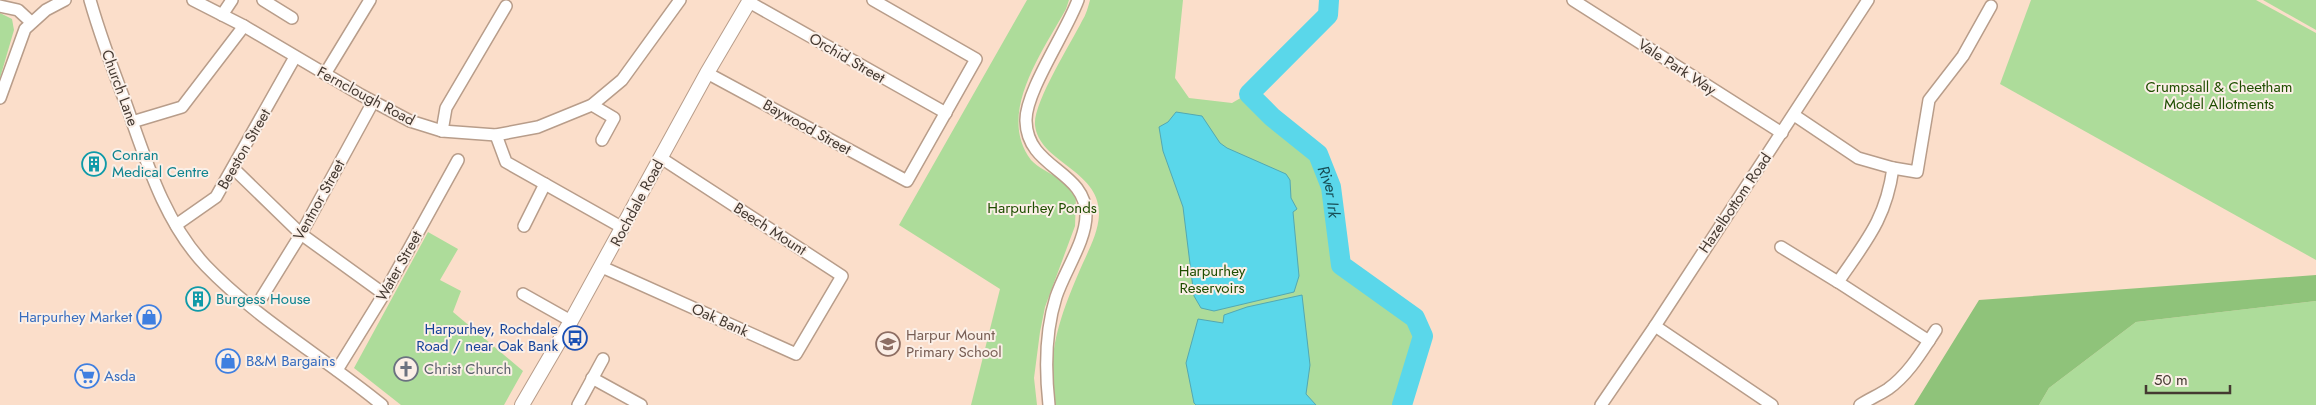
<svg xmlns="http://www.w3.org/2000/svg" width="2316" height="405" viewBox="0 0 2316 405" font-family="Jost,sans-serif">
	<rect width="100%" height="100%" fill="#fbdeca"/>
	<g fill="#addc9a">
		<path d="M1027,0H1069L1066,9C1043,51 996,114 1031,160C1038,168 1051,173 1059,179C1065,184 1071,190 1076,195L1075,226L1045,307L1040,332L1034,378L1037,405H971L1000,289L899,225Z"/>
		<path d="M1090,0H1183L1175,78L1189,98L1232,103L1244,96L1314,156L1325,186L1337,266L1407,320L1416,338L1393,405H1054C1047,353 1059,319 1079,272C1086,255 1098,235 1099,215C1101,170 1039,163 1035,125C1033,103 1071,43 1082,21C1086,15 1088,7 1090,0Z"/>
		<polygon points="2031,0 2256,0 2316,33 2316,260 2000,84"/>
		<polygon points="2263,0 2316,0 2316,30"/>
		<polygon points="0,13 12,19 14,30 0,78"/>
		<polygon points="428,232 458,249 440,280 461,291 453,312 523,371 504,405 401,405 354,368"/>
		<polygon points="2316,301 2316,405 2039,405 2049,388 2136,322"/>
	</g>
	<polygon fill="#8fc37a" points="2316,275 2316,301 2136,322 2049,388 2039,405 1914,405 1979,300"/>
	<g fill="#5ad7ea" stroke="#53a8b2">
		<polygon points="1176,112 1202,116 1220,143 1227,148 1286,174 1290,180 1291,198 1297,209 1293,212 1299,276 1294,292 1214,311 1201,308 1194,296 1183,207 1163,151 1159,127 1168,122"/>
		<polygon points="1302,295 1310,365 1306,394 1316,405 1196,405 1194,403 1186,363 1198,319 1223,323 1224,315 1247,307"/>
	</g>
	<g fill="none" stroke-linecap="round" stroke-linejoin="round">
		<path stroke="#5ad7ea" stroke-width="20" id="s1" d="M1329,0L1328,15L1249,94L1272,117L1318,154L1331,187L1341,265L1415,318L1423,336L1402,405"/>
		<g stroke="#b89d8a" stroke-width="14">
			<g id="minor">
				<path d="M90,0C100,35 113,70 126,104C146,160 164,222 206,266C258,320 325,358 382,405"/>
				<polyline points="193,0 244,26 361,95 410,121 442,131 496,135 538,127 592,105 622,80 680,0"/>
				<polyline points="263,0 292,18"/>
				<polyline points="1573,0 1782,133"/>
				<polyline points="749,2 946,113"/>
				<polyline points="0,6 18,10 31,22"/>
				<polyline points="222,15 232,0"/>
				<polyline points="707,73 907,181 976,59 873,0"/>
				<polyline points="325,74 370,0"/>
				<polyline points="0,98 25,29 46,10 65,0"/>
				<polyline points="592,105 614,118 602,140"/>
				<path d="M1794,115L1858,158L1893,168C1886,219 1866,241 1838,282L1929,341"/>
				<polyline points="132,122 182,107 244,26"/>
				<polyline points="442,131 446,108 506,6"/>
				<polyline points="496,135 506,162 623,228"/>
				<polyline points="233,168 301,234 384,294"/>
				<polyline points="1893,168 1917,172 1929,100 1963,56 1991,6"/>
				<polyline points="176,225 216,197 295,57"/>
				<polyline points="524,226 545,184"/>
				<polyline points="1781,247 1838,282"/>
				<polyline points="602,267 796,354 842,276 661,158"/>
				<polyline points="523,294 571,321"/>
				<polyline points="262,297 301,234 373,102"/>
				<polyline points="1655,326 1772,405"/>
				<polyline points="337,370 384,294 458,160"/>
				<polyline points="592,378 641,405"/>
				<polyline points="578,405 603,359"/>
				<path d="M1049,405C1045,369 1045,332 1056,297C1064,272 1086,241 1086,215C1086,170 1027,169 1026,121C1025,92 1067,31 1078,0"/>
				<polyline points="1601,405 1655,326 1868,0"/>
				<path d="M1860,405C1869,399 1879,395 1888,389C1909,374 1922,351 1936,330"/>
			</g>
		</g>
		<g stroke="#b89d8a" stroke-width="16">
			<polyline id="major" points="522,405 571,321 707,73 750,0"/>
		</g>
		<use href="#minor" stroke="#fff" stroke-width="11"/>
		<use href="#major" stroke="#fff" stroke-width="14"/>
	</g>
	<defs>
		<g id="building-ring" transform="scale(1.25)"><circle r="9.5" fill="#fbefe7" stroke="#0f9aa8" stroke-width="1.5"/><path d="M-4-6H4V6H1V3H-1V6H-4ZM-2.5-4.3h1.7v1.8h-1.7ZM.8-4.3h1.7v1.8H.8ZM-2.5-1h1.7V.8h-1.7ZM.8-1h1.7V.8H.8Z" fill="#0f9aa8"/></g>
		<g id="shop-ring" transform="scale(1.25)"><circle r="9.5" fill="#fbefe7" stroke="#3f7fe0" stroke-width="1.5"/><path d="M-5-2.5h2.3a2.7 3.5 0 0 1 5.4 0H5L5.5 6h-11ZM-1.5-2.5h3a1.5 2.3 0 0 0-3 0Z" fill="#3f7fe0"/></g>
		<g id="bus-ring" transform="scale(1.25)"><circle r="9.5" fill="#fbefe7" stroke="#1a4fb4" stroke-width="1.5"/><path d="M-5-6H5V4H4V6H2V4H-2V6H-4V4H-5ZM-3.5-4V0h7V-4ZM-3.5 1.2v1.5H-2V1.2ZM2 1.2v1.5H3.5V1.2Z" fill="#1a4fb4"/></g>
		<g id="school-ring" transform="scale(1.25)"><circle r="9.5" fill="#fbefe7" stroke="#8d6e63" stroke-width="1.5"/><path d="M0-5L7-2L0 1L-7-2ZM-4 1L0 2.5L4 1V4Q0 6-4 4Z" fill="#8d6e63"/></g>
		<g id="church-ring" transform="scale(1.25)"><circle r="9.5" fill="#fbefe7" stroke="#6b7280" stroke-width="1.5"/><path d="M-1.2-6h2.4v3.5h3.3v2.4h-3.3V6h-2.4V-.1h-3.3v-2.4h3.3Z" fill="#6b7280"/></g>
		<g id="supermarket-ring" transform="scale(1.25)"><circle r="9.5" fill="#fbefe7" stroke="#3f7fe0" stroke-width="1.5"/><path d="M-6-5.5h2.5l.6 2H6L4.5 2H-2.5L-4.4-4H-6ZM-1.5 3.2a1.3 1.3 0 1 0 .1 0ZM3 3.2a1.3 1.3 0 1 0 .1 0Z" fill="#3f7fe0"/></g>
	</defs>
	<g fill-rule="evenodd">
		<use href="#building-ring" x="94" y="164"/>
		<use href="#building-ring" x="198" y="299"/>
		<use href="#shop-ring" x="149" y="317"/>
		<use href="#bus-ring" x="575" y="338"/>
		<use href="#school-ring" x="888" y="344"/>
		<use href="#shop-ring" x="228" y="361"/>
		<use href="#church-ring" x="406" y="369"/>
		<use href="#supermarket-ring" x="87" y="376"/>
	</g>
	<g text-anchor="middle" stroke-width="4" stroke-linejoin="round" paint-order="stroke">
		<g font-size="15" fill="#443931" stroke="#fbefe7">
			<text transform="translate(847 58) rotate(30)" y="5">Orchid Street</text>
			<text transform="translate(1677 67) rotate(33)" y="5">Vale Park Way</text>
			<text transform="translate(120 88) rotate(70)" y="5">Church Lane</text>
			<text transform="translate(366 96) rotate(28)" y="5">Fernclough Road</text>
			<text transform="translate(807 127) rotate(29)" y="5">Baywood Street</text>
			<text transform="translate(244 149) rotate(-60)" y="5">Beeston Street</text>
			<text transform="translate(319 200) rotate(-61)" y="5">Ventnor Street</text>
			<text transform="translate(637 203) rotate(-62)" y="5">Rochdale Road</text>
			<text transform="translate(1735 203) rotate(-56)" y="5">Hazelbottom Road</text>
			<text transform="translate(770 229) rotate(33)" y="5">Beech Mount</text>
			<text transform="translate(399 266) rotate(-61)" y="5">Water Street</text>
			<text transform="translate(720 320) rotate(24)" y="5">Oak Bank</text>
		</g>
		<g font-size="15" fill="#1f4e00" stroke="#fbefe7">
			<text x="2219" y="92">Crumpsall &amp; Cheetham<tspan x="2219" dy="17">Model Allotments</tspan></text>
			<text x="1042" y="213">Harpurhey Ponds</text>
			<text x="1212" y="276">Harpurhey<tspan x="1212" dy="17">Reservoirs</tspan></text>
		</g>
		<g font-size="15" fill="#0d838f" stroke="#fbefe7" text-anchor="start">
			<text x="112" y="160">Conran<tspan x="112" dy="17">Medical Centre</tspan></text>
			<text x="216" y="304">Burgess House</text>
		</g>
		<g font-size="15" fill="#366cbe" stroke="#fbefe7" text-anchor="start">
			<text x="132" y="322" text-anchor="end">Harpurhey Market</text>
			<text x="246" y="366">B&amp;M Bargains</text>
			<text x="104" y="381">Asda</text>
		</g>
		<g font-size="15" fill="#164399" stroke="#fbefe7" text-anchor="end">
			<text x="558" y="334">Harpurhey, Rochdale<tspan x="558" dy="17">Road / near Oak Bank</tspan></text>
		</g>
		<g font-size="15" fill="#785e54" stroke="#fbefe7" text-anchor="start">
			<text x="906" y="340">Harpur Mount<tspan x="906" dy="17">Primary School</tspan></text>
		</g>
		<g font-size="15" fill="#5b616d" stroke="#fbefe7" text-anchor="start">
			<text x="424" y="374">Christ Church</text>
		</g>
		<g font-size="16" font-style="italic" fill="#174d55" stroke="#fbefe7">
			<text dy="6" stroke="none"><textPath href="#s1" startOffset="258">River Irk</textPath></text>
		</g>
	</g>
	<path d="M2146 385v8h84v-8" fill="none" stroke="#443931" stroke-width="2.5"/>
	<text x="2154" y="385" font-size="15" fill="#443931" stroke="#fbefe7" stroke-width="4" paint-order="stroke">50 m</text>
</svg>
